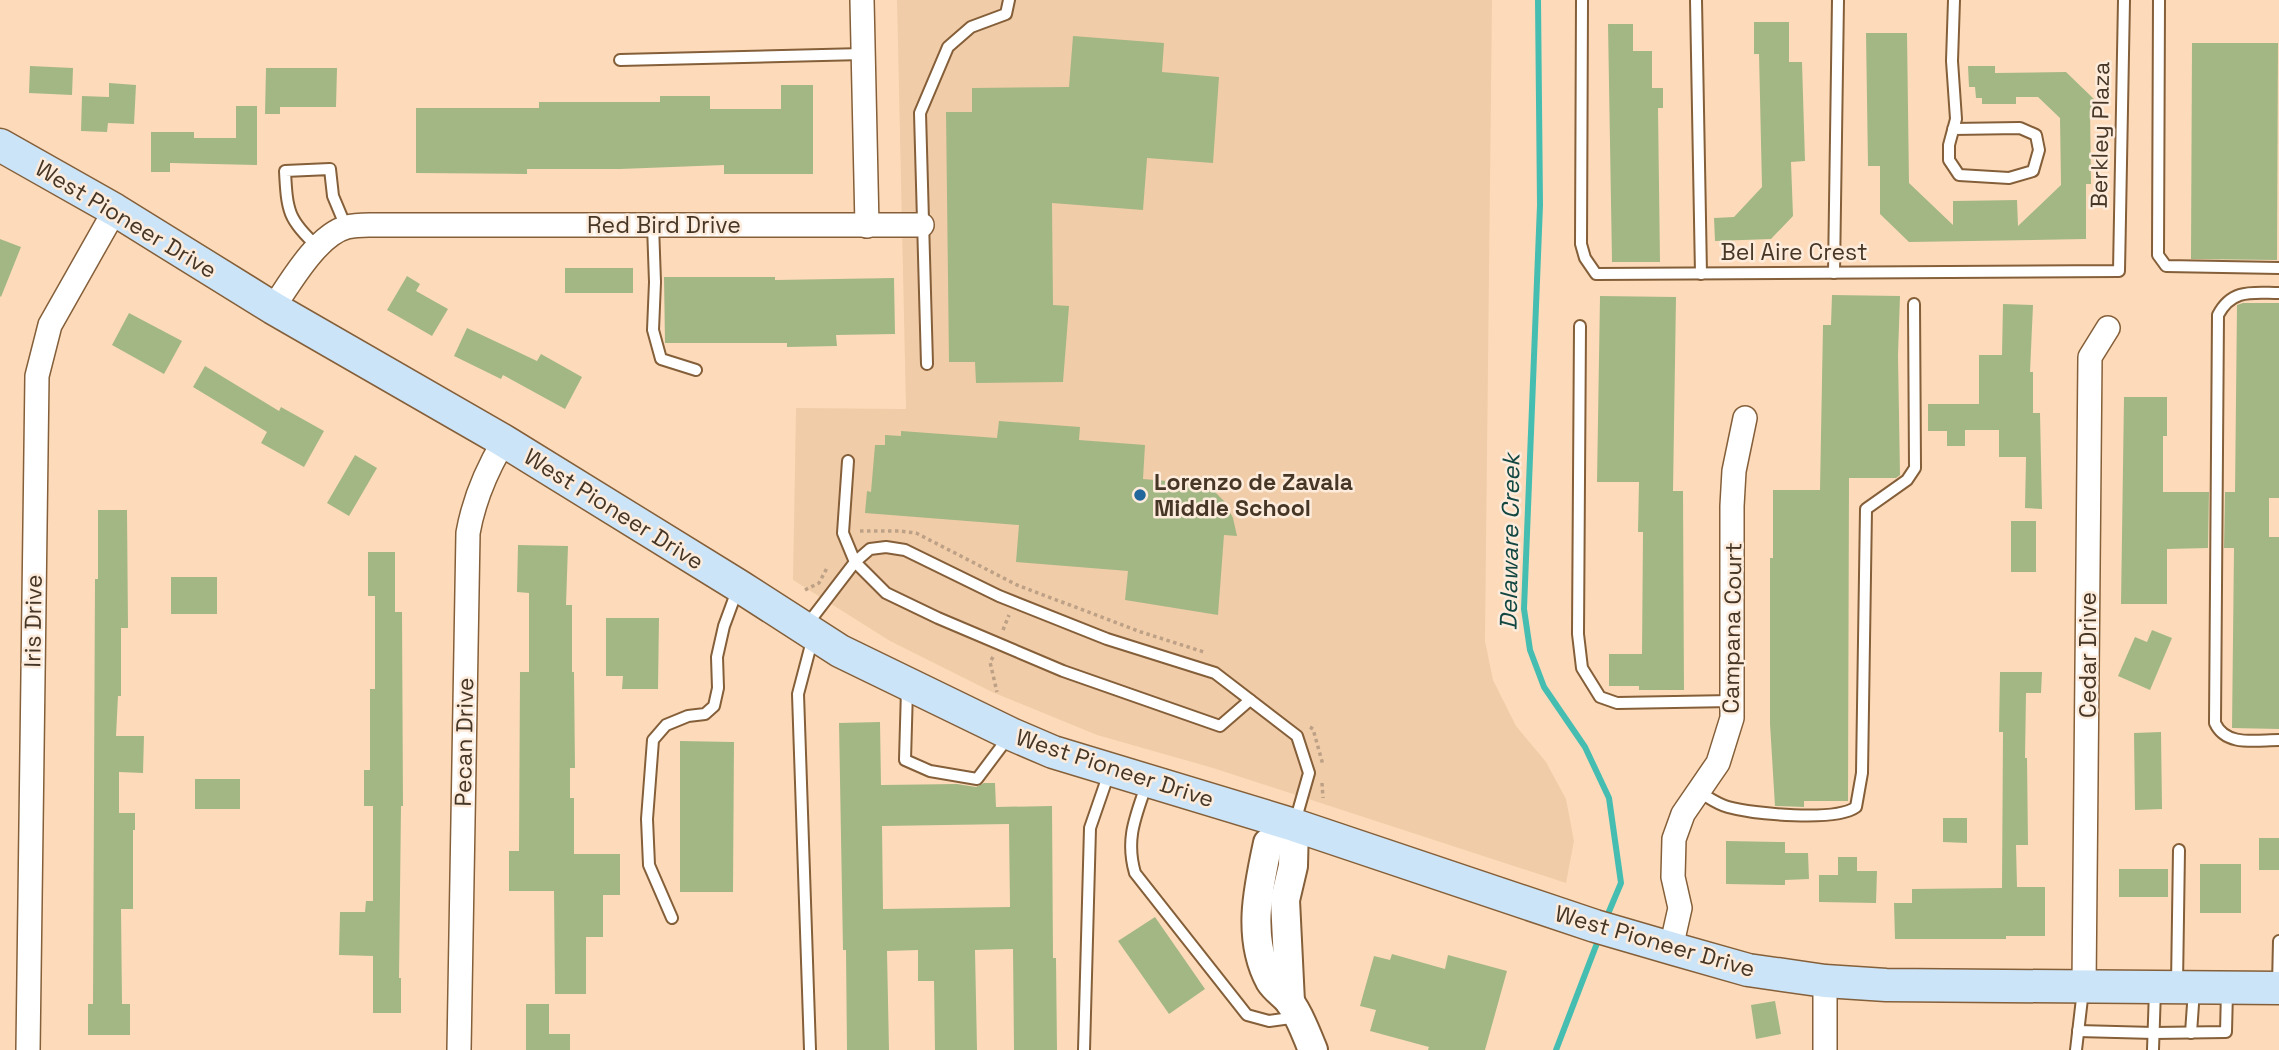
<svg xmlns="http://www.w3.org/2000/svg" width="2279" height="1050" viewBox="0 0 2279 1050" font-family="'Space Grotesk',sans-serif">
	<rect width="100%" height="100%" fill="#fddbba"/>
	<polygon fill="#f1cca8" points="897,0 1492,0 1485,641 1493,680 1516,726 1546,762 1566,799 1574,841 1566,883 1213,768 1097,735 992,692 890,641 793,580 796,408 906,409"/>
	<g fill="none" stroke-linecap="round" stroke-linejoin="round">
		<g stroke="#46bdb1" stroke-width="6">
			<polyline points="1538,0 1540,205 1524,609 1530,650 1544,687 1585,747 1609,798 1621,883 1605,921"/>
			<polyline points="1556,1050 1599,938"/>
		</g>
	</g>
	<g fill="#a3b785" fill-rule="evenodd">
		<polygon points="1754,22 1789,22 1789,62 1802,62 1805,161 1791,162 1793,216 1771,239 1715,241 1714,218 1734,217 1762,187 1759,54 1754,54"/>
		<polygon points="1608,24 1633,24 1633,51 1652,51 1652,88 1663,88 1663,108 1658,108 1660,262 1612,262"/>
		<polygon points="1866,33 1907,33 1909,183 1953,225 1953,201 2017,200 2018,226 2061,185 2060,118 2038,97 2016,97 2016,104 1982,104 1982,98 1976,98 1975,87 1969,87 1968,66 1995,66 1995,73 2066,72 2097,102 2090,109 2091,184 2086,184 2086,239 1909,242 1880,214 1880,166 1868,166"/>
		<polygon points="1073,36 1164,43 1162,72 1219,77 1213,163 1147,158 1143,210 1052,203 1053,305 1069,306 1063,382 976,383 975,362 949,362 946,112 972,112 972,88 1069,87"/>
		<polygon points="2192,43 2278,43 2277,260 2191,259"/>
		<polygon points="30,66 73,68 72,95 29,93"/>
		<polygon points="266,68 337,68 336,107 280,107 280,114 265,114"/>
		<polygon points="109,83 136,85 134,124 108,123 107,132 81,131 82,96 109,97"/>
		<polygon points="781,85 813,85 813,174 724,174 724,165 620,169 527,169 527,174 416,173 416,108 539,108 539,102 660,102 660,96 710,96 710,109 781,109"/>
		<polygon points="236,106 257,106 257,165 170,163 170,172 151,172 151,132 194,132 194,138 236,138"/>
		<polygon points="0,239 21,247 1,297 0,296"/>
		<rect x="565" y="268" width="68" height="25"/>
		<polygon points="407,276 420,284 416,291 448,309 432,336 387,310"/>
		<polygon points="664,277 775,277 775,280 894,278 895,334 836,335 837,346 787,347 787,343 665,343"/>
		<polygon points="1832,295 1900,296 1898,355 1900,475 1896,478 1849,478 1848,801 1804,801 1804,807 1775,806 1770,724 1770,558 1773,558 1773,490 1820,490 1823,325 1831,325"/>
		<polygon points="1600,296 1676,297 1673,491 1683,491 1684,690 1639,690 1639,686 1609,686 1609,654 1642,654 1643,532 1638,532 1639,482 1597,482"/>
		<polygon points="2243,303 2279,303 2279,498 2269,498 2269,537 2279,537 2279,729 2232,728 2234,548 2224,548 2225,492 2235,492 2237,305"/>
		<polygon points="2003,304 2033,305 2030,372 2033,372 2033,413 2040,413 2042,509 2025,508 2026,457 1999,457 1999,430 1965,430 1965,446 1947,446 1947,431 1928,431 1928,404 1979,404 1979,355 2002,355"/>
		<polygon points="129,313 182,341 164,374 112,345"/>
		<polygon points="467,328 537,361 541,354 582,377 565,409 503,375 501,379 454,356"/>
		<polygon points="205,366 279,411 281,407 324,431 304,467 261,443 267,432 193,387"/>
		<polygon points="2124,397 2167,397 2167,436 2163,436 2163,492 2209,492 2208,548 2167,549 2167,604 2121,604"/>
		<polygon points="999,421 1080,427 1079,440 1145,445 1143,479 1179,482 1178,477 1196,480 1212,489 1225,502 1233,518 1237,536 1224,535 1218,615 1125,600 1128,571 1016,562 1019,525 865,513 867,491 871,492 875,445 885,445 885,435 901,436 901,431 997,438"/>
		<polygon points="355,455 377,468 349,516 327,503"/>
		<polygon points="98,510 127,510 128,628 121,628 121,696 118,696 116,736 144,736 143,773 119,772 119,813 135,813 135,830 133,830 133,909 121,909 122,1004 130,1004 130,1035 88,1035 88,1004 93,1004 95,579 98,579"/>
		<rect x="2011" y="521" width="25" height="51"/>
		<polygon points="518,545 568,546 566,605 572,605 572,672 574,672 575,768 570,768 570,798 574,798 574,854 620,854 620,895 603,895 603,937 586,937 586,994 555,994 554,891 509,891 509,851 519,851 520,672 529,672 529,593 517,592"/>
		<polygon points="368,552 395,552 395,612 402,612 403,806 401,806 399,978 401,978 401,1013 373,1013 373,956 339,955 340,912 365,912 366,901 373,901 373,806 364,806 364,770 370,770 370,689 375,689 375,596 368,596"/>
		<rect x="171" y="577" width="46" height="37"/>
		<polygon points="606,618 659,618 658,689 622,689 623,676 606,676"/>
		<polygon points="2152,630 2172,638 2150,690 2118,676 2135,637 2147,642"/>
		<polygon points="2000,672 2042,672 2041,693 2026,693 2025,758 2027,758 2028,845 2016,845 2017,887 2045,887 2045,936 2006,936 2006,939 1895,939 1894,903 1912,903 1912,889 2002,888 2003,732 1999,732"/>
		<path d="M880,722L881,785L957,784L976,787L984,783H995L996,807L1052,806L1053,958H1056L1057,1050H1014L1013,949L975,950L977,1050H935L934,981H918V950L887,951L889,1050H847L846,950H843L839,723ZM1009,824L1010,907L883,909L882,826Z"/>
		<polygon points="2161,732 2162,809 2135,810 2134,733"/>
		<polygon points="680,741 734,742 733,892 680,892"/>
		<rect x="195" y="779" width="45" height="30"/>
		<polygon points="1943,818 1967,818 1967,843 1943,842"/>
		<rect x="2259" y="838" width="20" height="32"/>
		<polygon points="1726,841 1785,842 1785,853 1808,853 1809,879 1785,880 1785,885 1726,884"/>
		<polygon points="1838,857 1857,857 1857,871 1877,871 1876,903 1819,902 1819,875 1838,875"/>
		<rect x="2200" y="864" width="41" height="49"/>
		<rect x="2119" y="869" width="49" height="28"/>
		<polygon points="1155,917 1205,989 1169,1014 1118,941"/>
		<polygon points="1392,954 1445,969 1448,955 1507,971 1485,1050 1428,1050 1429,1047 1370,1031 1376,1010 1360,1006 1374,956 1390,960"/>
		<polygon points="1775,1001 1781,1034 1756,1039 1751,1005"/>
		<polygon points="526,1004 549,1004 549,1034 570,1034 570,1050 526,1050"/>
	</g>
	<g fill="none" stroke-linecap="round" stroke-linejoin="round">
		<g stroke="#845f39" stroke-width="14">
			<g id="service">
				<polyline points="1582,0 1581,244 1585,258 1596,274 2119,271 2124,0"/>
				<polyline points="1696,0 1701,274"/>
				<polyline points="2159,0 2158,255 2166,266 2279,268"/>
				<polyline points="620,60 863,54"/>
				<polyline points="1953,129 2020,128 2036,135 2039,150 2033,171 2009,178 1959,175 1949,160 1949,145 1956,119 1952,61 1954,0"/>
				<polyline points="653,225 655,282 653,330 661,359 696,370"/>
				<path d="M318,247C288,220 287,211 285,171L330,169L333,196L346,227"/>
				<polyline points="1834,273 1838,0"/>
				<path d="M2279,293C2253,293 2232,288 2218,315L2215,723C2226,747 2256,740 2279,740"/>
				<polyline points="1580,326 1578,634 1582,668 1600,697 1617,703 1732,701"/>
				<polyline points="927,364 920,113 948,47 971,27 1006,14 1009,0"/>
				<polyline points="848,461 843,533 855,562 886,593 938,618 1063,671 1220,726 1250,700"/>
				<polyline points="806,626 855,562 870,549 886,547 905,550 999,596 1107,639 1215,673 1297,736 1309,773 1295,822"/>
				<polyline points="907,689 905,760 930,771 977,779 1010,735"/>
				<path d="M1147,783C1136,816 1125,838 1135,873L1247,1015L1269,1021L1298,1017"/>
				<path d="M1699,792C1708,797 1717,804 1728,807C1753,814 1836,822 1856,807L1862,773L1866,509L1907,480L1915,468L1914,304"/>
				<polyline points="672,918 649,865 647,819 653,740 666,725 688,716 705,714 714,706 718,688 717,657 724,626 738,588"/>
				<polyline points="2177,984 2179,850"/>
				<polyline points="2278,985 2279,941"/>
				<polyline points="2078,1031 2154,1033 2226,1032 2227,991"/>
				<polyline points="2191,1033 2194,990"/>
				<polyline points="810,1050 798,694 813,637"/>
				<polyline points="1084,1050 1090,828 1109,773"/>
				<polyline points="2076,1050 2083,990"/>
				<polyline points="2153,1050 2155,990"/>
			</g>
		</g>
		<g stroke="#845f39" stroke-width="26">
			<g id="minor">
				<polyline points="862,0 867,226"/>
				<path d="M273,308C290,283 317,235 347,227C357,224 370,225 380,225H922"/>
				<polyline points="1671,948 1680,908 1673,877 1674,839 1683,814 1718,763 1732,718 1732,506 1734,471 1745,418"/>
				<polyline points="1825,981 1825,1050"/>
				<polyline points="2084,986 2090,357 2108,328"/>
				<polyline points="28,1050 37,376 50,325 115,210"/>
				<path d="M459,1050L468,533C474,499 486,471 504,441"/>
			</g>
		</g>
		<g stroke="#845f39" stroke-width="32">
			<g id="tertiary">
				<path d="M1294,825L1268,843C1258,889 1247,938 1270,981C1275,989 1283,994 1289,1001C1300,1015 1306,1034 1313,1050"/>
				<polyline points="1290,1002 1285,900 1293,866 1294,825"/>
			</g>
		</g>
		<g stroke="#845f39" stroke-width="35">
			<polyline id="secondary" points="0,145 115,210 273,308 504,441 739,586 840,651 1011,734 1053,752 1294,825 1595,926 1674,949 1748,970 1825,981 1886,985 2279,988"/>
		</g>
		<g stroke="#bda186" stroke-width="3.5" stroke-dasharray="3.5 3.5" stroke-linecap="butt">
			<polyline points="860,531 899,531 916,533 1017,585 1141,632 1204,652"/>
			<polyline points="805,590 819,583 828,566"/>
			<polyline points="1003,630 1009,615"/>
			<polyline points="993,657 990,662 997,692"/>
			<polyline points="1310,727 1313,729 1323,765"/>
			<polyline points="1322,783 1323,798"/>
		</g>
		<use href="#service" stroke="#fff" stroke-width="10"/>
		<use href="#minor" stroke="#fff" stroke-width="23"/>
		<use href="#tertiary" stroke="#fff" stroke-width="28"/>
		<use href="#secondary" stroke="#cbe4f8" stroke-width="32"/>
	</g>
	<circle fill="#21679c" stroke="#fdebdb" stroke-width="2.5" cx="1140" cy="495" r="7"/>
	<g text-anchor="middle" stroke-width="5" stroke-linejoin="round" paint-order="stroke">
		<g font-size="23" fill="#463625" stroke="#fdebdb">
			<text transform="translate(2100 135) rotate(-89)" y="8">Berkley Plaza</text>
			<text transform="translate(126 219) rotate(31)" y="8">West Pioneer Drive</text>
			<text x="664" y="233">Red Bird Drive</text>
			<text x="1794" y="260">Bel Aire Crest</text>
			<text transform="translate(614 509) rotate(32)" y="8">West Pioneer Drive</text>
			<text transform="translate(33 621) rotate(-89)" y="8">Iris Drive</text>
			<text transform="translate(1732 628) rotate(-89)" y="8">Campana Court</text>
			<text transform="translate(2088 655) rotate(-90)" y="8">Cedar Drive</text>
			<text transform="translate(464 742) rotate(-89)" y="8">Pecan Drive</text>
			<text transform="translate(1115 768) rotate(18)" y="8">West Pioneer Drive</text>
			<text transform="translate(1655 941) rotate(16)" y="8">West Pioneer Drive</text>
		</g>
		<g font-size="23" font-weight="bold" fill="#463625" stroke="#fdebdb" text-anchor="start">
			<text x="1154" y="490">Lorenzo de Zavala<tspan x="1154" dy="26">Middle School</tspan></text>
		</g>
		<g font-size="24" font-style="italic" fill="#124742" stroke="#fdebdb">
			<text transform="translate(1510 542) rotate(-89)" y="8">Delaware Creek</text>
		</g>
	</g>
</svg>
